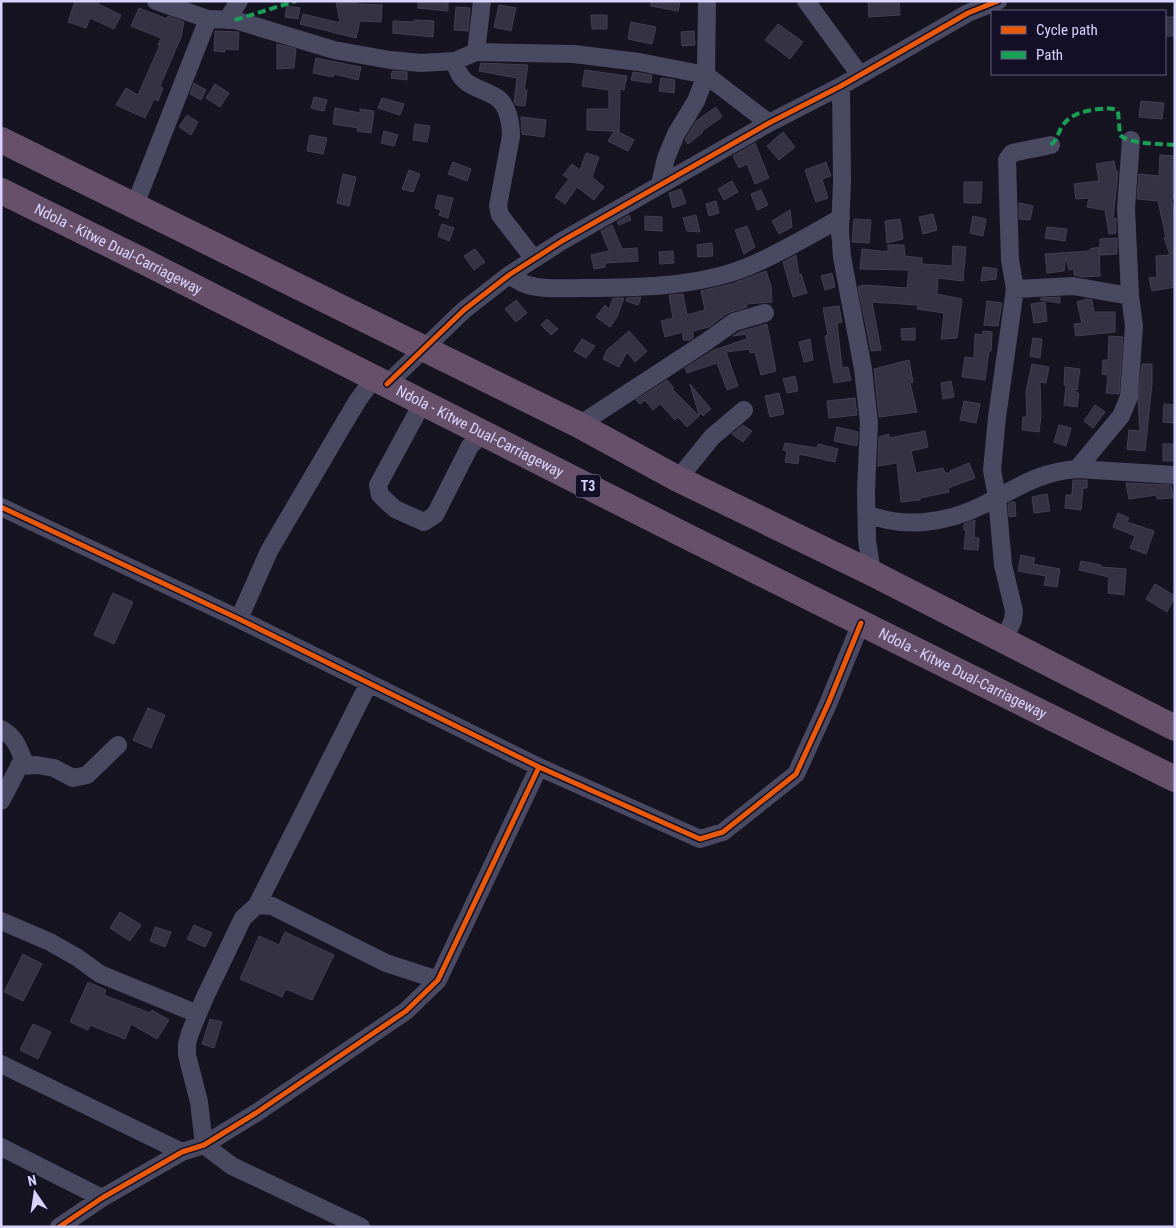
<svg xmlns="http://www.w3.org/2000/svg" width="1176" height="1228" font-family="'Roboto Condensed',sans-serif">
<rect width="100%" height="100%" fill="#161421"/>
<path fill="#343243" stroke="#433f54" d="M75,1h24l-1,3 23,11 -7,14 -24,-11 -4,10 -18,-6z
M336,1h21v3l25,1 -1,17 -21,-1 -4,17 -56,-14 3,-10 37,9z
M418,1h30v10l-30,-3z
M651,1h29l-2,10 -27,-5z
M868,1h31l1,14 -31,2z
M499,5l17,3 -5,23 -17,-4z
M287,6l13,2 -2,11 -13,-2z
M456,7l14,1 -2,23 -14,-1z
M139,8l28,11 1,-3 16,6 -3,15 -21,49 3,2 -5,13 -4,-2 -9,19 -29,-13 10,-17 12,7 22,-50h-2l3,-7 -30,-12z
M591,15h16v14h-15z
M1165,17h10v19h-10z
M415,20l19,1 -1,16 -40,-4v-12l22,1z
M631,22l25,5 -4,17 -24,-5z
M778,24l25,18 -13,17 -25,-19z
M215,31l24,1 -1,18 -13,-1v3l-11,-1z
M694,31l1,14 -13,1 -1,-14z
M277,44l19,5 -2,19 -17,1z
M316,58l45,9 -3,13 -24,-6 -1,3 -20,-4z
M481,63l47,2 -4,25h3l-2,16 -9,-1 -2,-3 3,-24 -38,-7z
M585,70l42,6 -3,14 -4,-1 -1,42h-2l17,9 -6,11 -20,-10 6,-10 -27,-1v-21h22v-19l-27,-4z
M392,71l15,1v8l-16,-2z
M633,72l19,3 -1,8 -20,-3z
M661,78l14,2 -1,13 -15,-2z
M194,83l12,7 -5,10 -11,-6z
M215,84l14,9 -9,14 -14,-9z
M314,97l13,3 -3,11 -13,-3z
M382,98l22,6 -4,11 -22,-7z
M1141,101l23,2 -2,16 -23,-2z
M716,107l6,10 -20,14 1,1 -15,12 -3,-4 11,-19z
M335,108l25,5v-4l14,2 -3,22 -14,-2 1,-3 -25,-4z
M187,115l11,7 -7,13 -12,-8z
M521,117l25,3 -2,17 -22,-3z
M415,124l15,2 -3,16 -14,-2z
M384,131l14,4 -4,11 -13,-3z
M783,132l12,15 -16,13 -12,-14z
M310,135l17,3 -4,16 -16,-3z
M755,143l14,35 -14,6 -8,-20 -8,4 -6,-12z
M586,153l13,4 -7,20 12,10 -10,13 -17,-13 -12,17 -10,-7 14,-18 -6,-4 9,-11 8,6z
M1160,155l15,1v17l-2,-1v27h-2l4,18v70l-23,4 -3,-13 8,-1 -1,-21 14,-1 -6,-17 2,-1 -8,-36 -21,-2 2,-25 20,2z
M1114,161l2,10 2,1 -5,47 3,-1v15l-7,1 -4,-24 -18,-3 2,-9 -13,1 -2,-15 25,-3 -3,-17z
M453,162l18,7 -4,12 -19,-7z
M826,162l5,14 -9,3 6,19 -12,4 -11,-32z
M409,170l11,4 -7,18 -11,-3z
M343,174l13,3 -7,29 -12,-3z
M732,181l6,11 -14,8 -6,-11z
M964,182h18l-1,21h-17z
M681,189l5,14 -13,5 -4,-15z
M761,190l7,15 -11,5 -6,-16z
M438,195l15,3 -5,20 -9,-3 2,-5 -6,-2z
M716,201l3,12 -10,3 -3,-12z
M1019,203l14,3 -3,14 -11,-1z
M790,210l2,17 -13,7 -7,-13z
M933,214l4,16 -14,4 -4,-17z
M629,215l2,5 -12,5 -2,-3z
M696,215l4,17 -13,-1 -4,-13z
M645,216l17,1v14l-17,-1z
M973,216l13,3 -3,17 -13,-3z
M854,219l17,1 -2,23 -17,-1z
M900,219l3,20 -16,4 -2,-22z
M442,224l12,4 -5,13 -11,-5z
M612,225l10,24 15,-1 1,13 -33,2v4l-11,2 -3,-14 18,-4 -8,-20z
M747,226l8,21 -11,7 -9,-24z
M1047,227l20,2 -2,12 -20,-3z
M1117,238v16l-17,1v-16z
M712,243l1,13 -15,1 -1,-12z
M888,245h16l1,11 17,2v6l30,2 1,-20 13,1 -3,34 -25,-3 -1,16 25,5 -5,39 -16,1 3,-26 -27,-4 1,-4 -46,-3 9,48 -10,1 -13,-64 5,-2 44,3 2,-18 -49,-1 2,-20 26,3z
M1099,247l1,29 -17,1 -9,-2v-6l-5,1 -3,-13 -2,14 -17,2 -2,-19 45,-3v-2z
M475,249l10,13 -11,8 -10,-14z
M673,251l1,12 -14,1 -1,-12z
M796,255l3,20 2,-1 6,19 -14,4 -10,-35z
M983,267l14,2 -1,10 -15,2z
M766,271l5,15 1,16 -26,2 1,3 -19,6 -19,14 -16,4v7l-3,2h-7v-8l-18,5 -4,-16 12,-3 -4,-23 14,-1 4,21 18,-5 -4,-19 30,-7z
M832,273l3,14 -10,3 -4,-14z
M641,297l-3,8 -12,-4 1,-3z
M1060,297v6l-20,-3 1,-2z
M613,298h11l-7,19 -7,10 -14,-10 9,-12 4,4z
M1087,299l5,1 2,12h21v20l-39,4 -2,-12 8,-1 -5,-21z
M516,300l11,13 -11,9 -11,-13z
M987,301l15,2 -4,23 -14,-1z
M1045,302l2,19 -13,2 -3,-19z
M839,306l3,16 -5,1 5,45 6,-1 3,13 -17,3 -9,-47 3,-1 -5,-27z
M547,319l11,10 -7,6 -10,-10z
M767,324l9,47 -15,4 -6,-23 -5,1 -1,-4 -23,3 12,34 -11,4 -10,-27 -30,10 -2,-5 29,-18 33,-11 -1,-5 -13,2 6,-4z
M915,328v12h-13l-1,-11z
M629,331l18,20 -12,11 -8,-10 -8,15 -16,-8 4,-9z
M983,331l9,1 -1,19h-2l-4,29 -23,-3 3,-20 9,1 1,-24 7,1z
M1109,336l14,1 -4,57 -13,-1 2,-18 -6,-1 1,-14h5z
M1033,338l9,1 -2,19 -10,-2z
M582,339l13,7 -9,12 -12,-7z
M810,339l3,21 -9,2 -5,-20z
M909,360l4,22 -3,1 7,29 -38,5 -5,-48z
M1032,364l17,3 -3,16 -6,-1 1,34 -2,16 -17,-2 1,-13h4l-1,-26z
M1142,364h10v20l-7,67 -18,-2 2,-19 11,1 -2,-29z
M1065,367l15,2 -3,21 -5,-1 7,5 -2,13 -13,-2 2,-19 -2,-1z
M795,376l3,15 -11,2 -4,-14z
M667,380l7,8 -2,1 27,27 -12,11 -9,-10 -3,3 -15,-16 -7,6 -8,-10 -5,4 -4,-4z
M951,381l3,16 -11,2 -2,-16z
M690,384l21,25 -8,7 -2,-3 -2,2z
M779,393l5,21 -14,3 -5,-21z
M855,398l2,17 -28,3 -2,-17z
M964,401l16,3 -4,19 -16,-3z
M1164,404l11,1v18l-12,-1z
M1095,405l10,7 -12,16 -9,-7z
M743,425l9,6 -9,11 -11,-8z
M1059,425l12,3 -5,18 -12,-4z
M837,427l21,5 -1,14 -23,-5z
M925,431l3,16 -17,4 5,22 27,-5 2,5h5v-2l19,-8 6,15 -27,10 1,4 -29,6v2l-19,2 -4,-39 -19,3 1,-29 10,-3v4z
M785,443l32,5 1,-4 20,5 -3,13 -36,-8 -1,10 -13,-2 2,-11 -4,-1z
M1163,444h12v17h-12z
M1073,480h14v8h-4l-2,22 -16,-2 1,-13h6z
M1126,483l45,2 2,13 -16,1 -1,-4 -27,4z
M1047,494l3,17 -16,2 -2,-16z
M1011,502h4l1,14 -7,1 -1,-13z
M1118,513l11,5 -2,4 27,9 -8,23 -16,-6 5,-12 -22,-9z
M975,520l-1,18h5l-1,12 -14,-1 2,-19h-2v-6z
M1021,555l14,3 -2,6 27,5 -3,18 -13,-2 2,-9 -28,-5z
M1081,561l20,4v2l25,2 -2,26 -16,-2 1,-16 -30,-7z
M1155,584l20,12 -8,16 -21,-13z
M113,593l20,9 -19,42 -20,-9z
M148,708l17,7 -14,33 -18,-8z
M120,912l21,13 -11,16 -20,-13z
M194,925l18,8 -7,14 -18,-8z
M155,927l16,5 -6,15 -15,-6z
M285,932l49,23 -22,45 -26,-11 -4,8 -42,-18 19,-43 20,9z
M23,954l19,10 -19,37 -19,-9z
M88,982l18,8 -2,5 46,18 2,-3 17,10 -12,19 -26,-15 -6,15 -35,-14 -2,5 -18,-8z
M210,1019l12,3 -8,26 -12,-4z
M33,1024l18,8 -13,27 -18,-9z"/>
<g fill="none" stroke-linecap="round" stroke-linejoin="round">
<path stroke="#4a4962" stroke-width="18" d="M156,1l52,18 27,1 99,30 56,10 31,3 34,-2 21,-9 98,2 65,8 67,13 63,48
M806,1l54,74
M227,20l12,-19
M476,52l6,-51
M455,61c5,27 23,25 41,36 12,7 15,27 15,39l-13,70 2,9 34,44
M841,86l1,96 -2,48 2,27 21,112 6,54 -3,68 1,49 5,33
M660,184l6,-26 10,-24 20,-33 10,-26 1,-74
M135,205l73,-186
M509,275c5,3 11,7 16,9 17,6 39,4 57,4 53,0 115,-1 165,-21 32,-13 63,-32 94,-49
M1015,289l58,-3 57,10
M387,384l77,-74 45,-35 53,-34 207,-118 72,-37 127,-73 30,-12
M423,402l-45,83 2,10 15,14 29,13 11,-7 35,-69 14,-13
M579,425l127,-83 28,-20 31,-9
M1077,469l44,-53 8,-19 5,-71 -4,-30 -4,-88 5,-68
M678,479l34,-42 32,-27
M1,507l238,112 300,148 161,72 23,-7 73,-58 32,-70 33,-81
M867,514c37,15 79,9 114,-8 35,-17 56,-34 96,-37l98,6
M239,619l30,-68 74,-126 15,-25 16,-22
M1004,640l9,-20 1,-9 -11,-46 -6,-68 -5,-27 5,-53 18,-128 -5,-29 -3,-100 5,-7 39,-8
M1,729c13,7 17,17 22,30l-22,42
M19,766l18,-1 17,3 19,10 14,-3 31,-30
M257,905l112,-222
M1,921l49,21 28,16 22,16 98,40
M1,1064l181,88
M1,1147l101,51
M59,1227l43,-29 80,-46 22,-7 52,-32 150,-102 32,-31 101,-213
M361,1227l-129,-61 -28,-21 -5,-43 -12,-47v-11l3,-11 15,-36 38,-79 14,-13 15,1 114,57 52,17"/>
<g stroke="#67516a" stroke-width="26">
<path d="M1,140l578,285 99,54 194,94 303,155"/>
<path id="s1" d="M1,191l142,70 543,275 489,243"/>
</g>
<path stroke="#1a9f57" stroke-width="4" stroke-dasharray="8 4" stroke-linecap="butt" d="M235,20l61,-19
M1051,145c6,-5 7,-11 10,-17 8,-14 23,-17 38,-19 7,0 13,-2 19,2l2,24c8,9 42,9 55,10"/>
<defs>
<path id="cycleway" d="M387,384l77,-74 45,-35 53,-34 207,-118 72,-37 127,-73 30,-12
M1,507l238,112 300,148 161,72 23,-7 73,-58 32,-70 33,-81
M59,1227l43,-29 80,-46 22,-7 52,-32 150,-102 32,-31 101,-213"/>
</defs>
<use href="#cycleway" stroke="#130f26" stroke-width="8"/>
<use href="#cycleway" stroke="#e8590c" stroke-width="5"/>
</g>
<g text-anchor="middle" stroke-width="4" stroke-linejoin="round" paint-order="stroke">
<rect fill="#130f26" stroke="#9e99be" stroke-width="1" x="575.5" y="474.5" width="25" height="23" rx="4"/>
<g font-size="14" font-weight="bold" fill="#d9d4ff">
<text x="588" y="491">T3</text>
</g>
<g font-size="15" fill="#d9d4ff" stroke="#130f26">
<text dy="5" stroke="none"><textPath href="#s1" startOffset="131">Ndola - Kitwe Dual-Carriageway</textPath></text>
<text dy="5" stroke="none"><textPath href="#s1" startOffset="536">Ndola - Kitwe Dual-Carriageway</textPath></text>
<text dy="5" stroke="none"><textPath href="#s1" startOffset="1076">Ndola - Kitwe Dual-Carriageway</textPath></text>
</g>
</g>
<rect width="1176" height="1228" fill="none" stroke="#d9d4ff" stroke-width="5"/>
<rect x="991" y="10" width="175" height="65" fill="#130f26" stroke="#625e7d"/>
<rect x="1001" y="26" width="25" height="8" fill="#e8590c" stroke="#625e7d"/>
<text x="1036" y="35" font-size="15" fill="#d9d4ff">Cycle path</text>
<rect x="1001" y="51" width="25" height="8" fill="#1a9f57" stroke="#625e7d"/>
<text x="1036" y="60" font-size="15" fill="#d9d4ff">Path</text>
<g transform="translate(35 1193) rotate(347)" stroke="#130f26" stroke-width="4" paint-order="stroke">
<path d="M0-4L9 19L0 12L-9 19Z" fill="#d9d4ff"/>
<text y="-8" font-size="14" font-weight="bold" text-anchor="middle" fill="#d9d4ff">N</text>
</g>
</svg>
